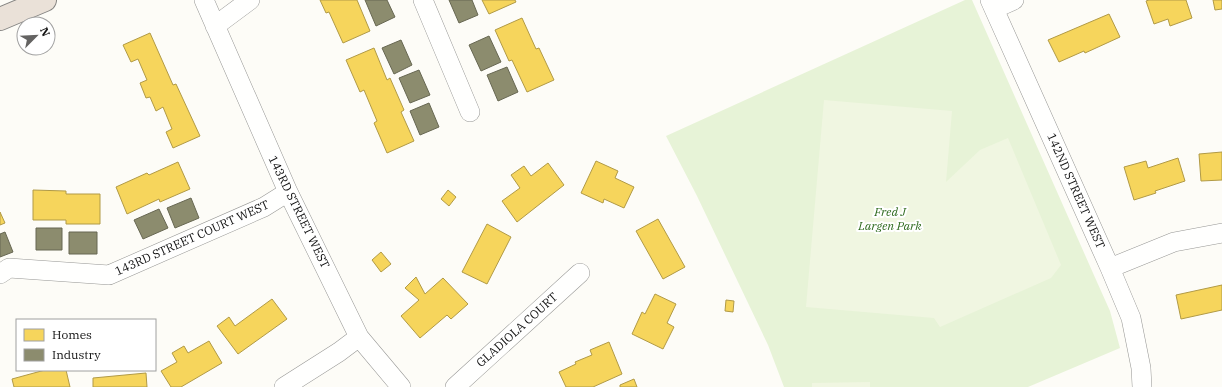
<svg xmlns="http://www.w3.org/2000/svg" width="1222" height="387" font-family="'IBM Plex Serif',serif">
<rect width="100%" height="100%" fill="#fdfcf7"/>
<path fill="#e7f3d7" d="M965,0h7l125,282 13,29 10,37 -92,39h-244l-16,-42 -71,-149 -31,-60z"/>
<path fill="#f0f6e1" d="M824,100l128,11 -6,71 34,-32 28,-12 53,127 -10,13 -111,49 -6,-9 -128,-11z
M870,382v5h-58v-4z"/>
<path fill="#f6d55c" stroke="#b19a46" d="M320,0h37l13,31 -27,12 -14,-31 -3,1z
M482,0h33l1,2 -27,12z
M1149,0h37l6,18 -22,8 -2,-7 -14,5 -8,-23z
M1213,0h9v9l-7,1z
M1109,14l11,23 -35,16 -1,-2 -25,11 -11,-22z
M522,18l14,31 3,-1 15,32 -27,12 -15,-32 -3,1 -14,-31z
M150,33l23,52 3,-1 24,52 -27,12 -7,-16 6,-3 -9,-22 -7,4 -6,-14 -4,1 -6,-15 7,-3 -9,-21 -7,3 -8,-17z
M374,48l13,32 3,-2 14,32 -3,2 13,29 -27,12 -13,-30 3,-2 -13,-31 -4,2 -14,-32z
M1222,152v28l-21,1 -2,-27z
M1178,158l7,23 -30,10 1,2 -22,7 -10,-33 22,-6 2,7z
M596,161l22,10 -3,7 19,9 -10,21 -20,-9 -1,4 -22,-10z
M178,162l12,27 -30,13 -1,-3 -32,15 -11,-27 31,-14 2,2z
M548,163l16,22 -47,37 -15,-21 18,-13 -9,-13 13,-9 7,10z
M33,190l33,1v3h34v30h-34v-4h-33z
M448,190l8,7 -7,9 -8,-7z
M0,212l5,11 -5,2z
M658,219l27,48 -22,12 -27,-48z
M487,224l24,13 -24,47 -25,-12z
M381,252l10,12 -10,8 -9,-12z
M416,277l9,17 18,-16 25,26 -17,15 -4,-4 -27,23 -19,-22 18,-16 -14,-12z
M1222,285v25l-41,9 -5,-24z
M655,294l21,10 -9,19 7,4 -11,22 -31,-15 10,-22 3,2z
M272,299l15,20 -49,35 -21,-28 12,-9 6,9z
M726,300l8,1 -1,11 -8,-1z
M209,341l13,22 -41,24h-10l-10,-16 16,-9 -5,-9 12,-7 4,7z
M609,342l13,32 -29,13h-27l-7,-15 17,-8 -1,-2 17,-7 -2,-5z
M45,370h21l4,17h-56l-2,-8z
M146,373l1,14h-54v-9z
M634,379l3,8h-17v-2z"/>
<path fill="#8c8c6e" stroke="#676752" d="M365,0h22l8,17 -19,9z
M449,0h23l6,15 -19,8z
M489,36l12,26 -20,9 -12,-26z
M401,40l11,25 -18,9 -12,-26z
M507,67l11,25 -20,9 -11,-26z
M419,70l11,25 -20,8 -11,-25z
M429,103l10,24 -19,8 -10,-24z
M191,198l8,20 -24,10 -8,-20z
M159,209l9,19 -25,11 -9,-19z
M36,228h26v22h-26z
M5,232l8,20 -13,5v-23z
M69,232h28v22h-28z"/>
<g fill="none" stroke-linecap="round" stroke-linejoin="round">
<defs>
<path id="street" d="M204,0l84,192 71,145 42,50
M423,0l47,112
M990,0l120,268 21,50 10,50 1,19
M994,9l20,-9
M215,26l35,-26
M1110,268l64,-26 48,-9
M0,274l9,-6 100,7 155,-68 24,-15
M284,387l55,-35 20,-15
M455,387l125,-114"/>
<path id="highway" d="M0,19l45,-19"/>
</defs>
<use href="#street" stroke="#979795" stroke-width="20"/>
<use href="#highway" stroke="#858482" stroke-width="24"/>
<use href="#street" stroke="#fffffe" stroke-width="19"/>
<use href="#highway" stroke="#eae1d8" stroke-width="22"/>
</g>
<g text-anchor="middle" stroke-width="4" stroke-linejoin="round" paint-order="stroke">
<g font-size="12" fill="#111" stroke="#fff">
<text transform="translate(1076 191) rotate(66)" y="4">142ND STREET WEST</text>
<text transform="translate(299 212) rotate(64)" y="4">143RD STREET WEST</text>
<text transform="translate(192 238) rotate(-24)" y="4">143RD STREET COURT WEST</text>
<text transform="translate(517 330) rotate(-42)" y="4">GLADIOLA COURT</text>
</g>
<g font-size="12" font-style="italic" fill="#2f6b1f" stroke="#fff">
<text x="890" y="216">Fred J<tspan x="890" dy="14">Largen Park</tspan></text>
</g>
</g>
<rect x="16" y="319" width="140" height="52" fill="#ffffff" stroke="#a0a0a0"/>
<rect x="24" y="329" width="20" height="12" fill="#f6d55c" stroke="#a0a0a0"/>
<text x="52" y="339" font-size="12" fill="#111111">Homes</text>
<rect x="24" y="349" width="20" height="12" fill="#8c8c6e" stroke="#a0a0a0"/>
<text x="52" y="359" font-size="12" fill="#111111">Industry</text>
<g transform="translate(36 36) rotate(66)"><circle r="19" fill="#ffffff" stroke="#a0a0a0"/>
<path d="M0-3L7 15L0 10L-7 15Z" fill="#646362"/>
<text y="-6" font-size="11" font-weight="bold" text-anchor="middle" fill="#111111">N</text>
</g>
</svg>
